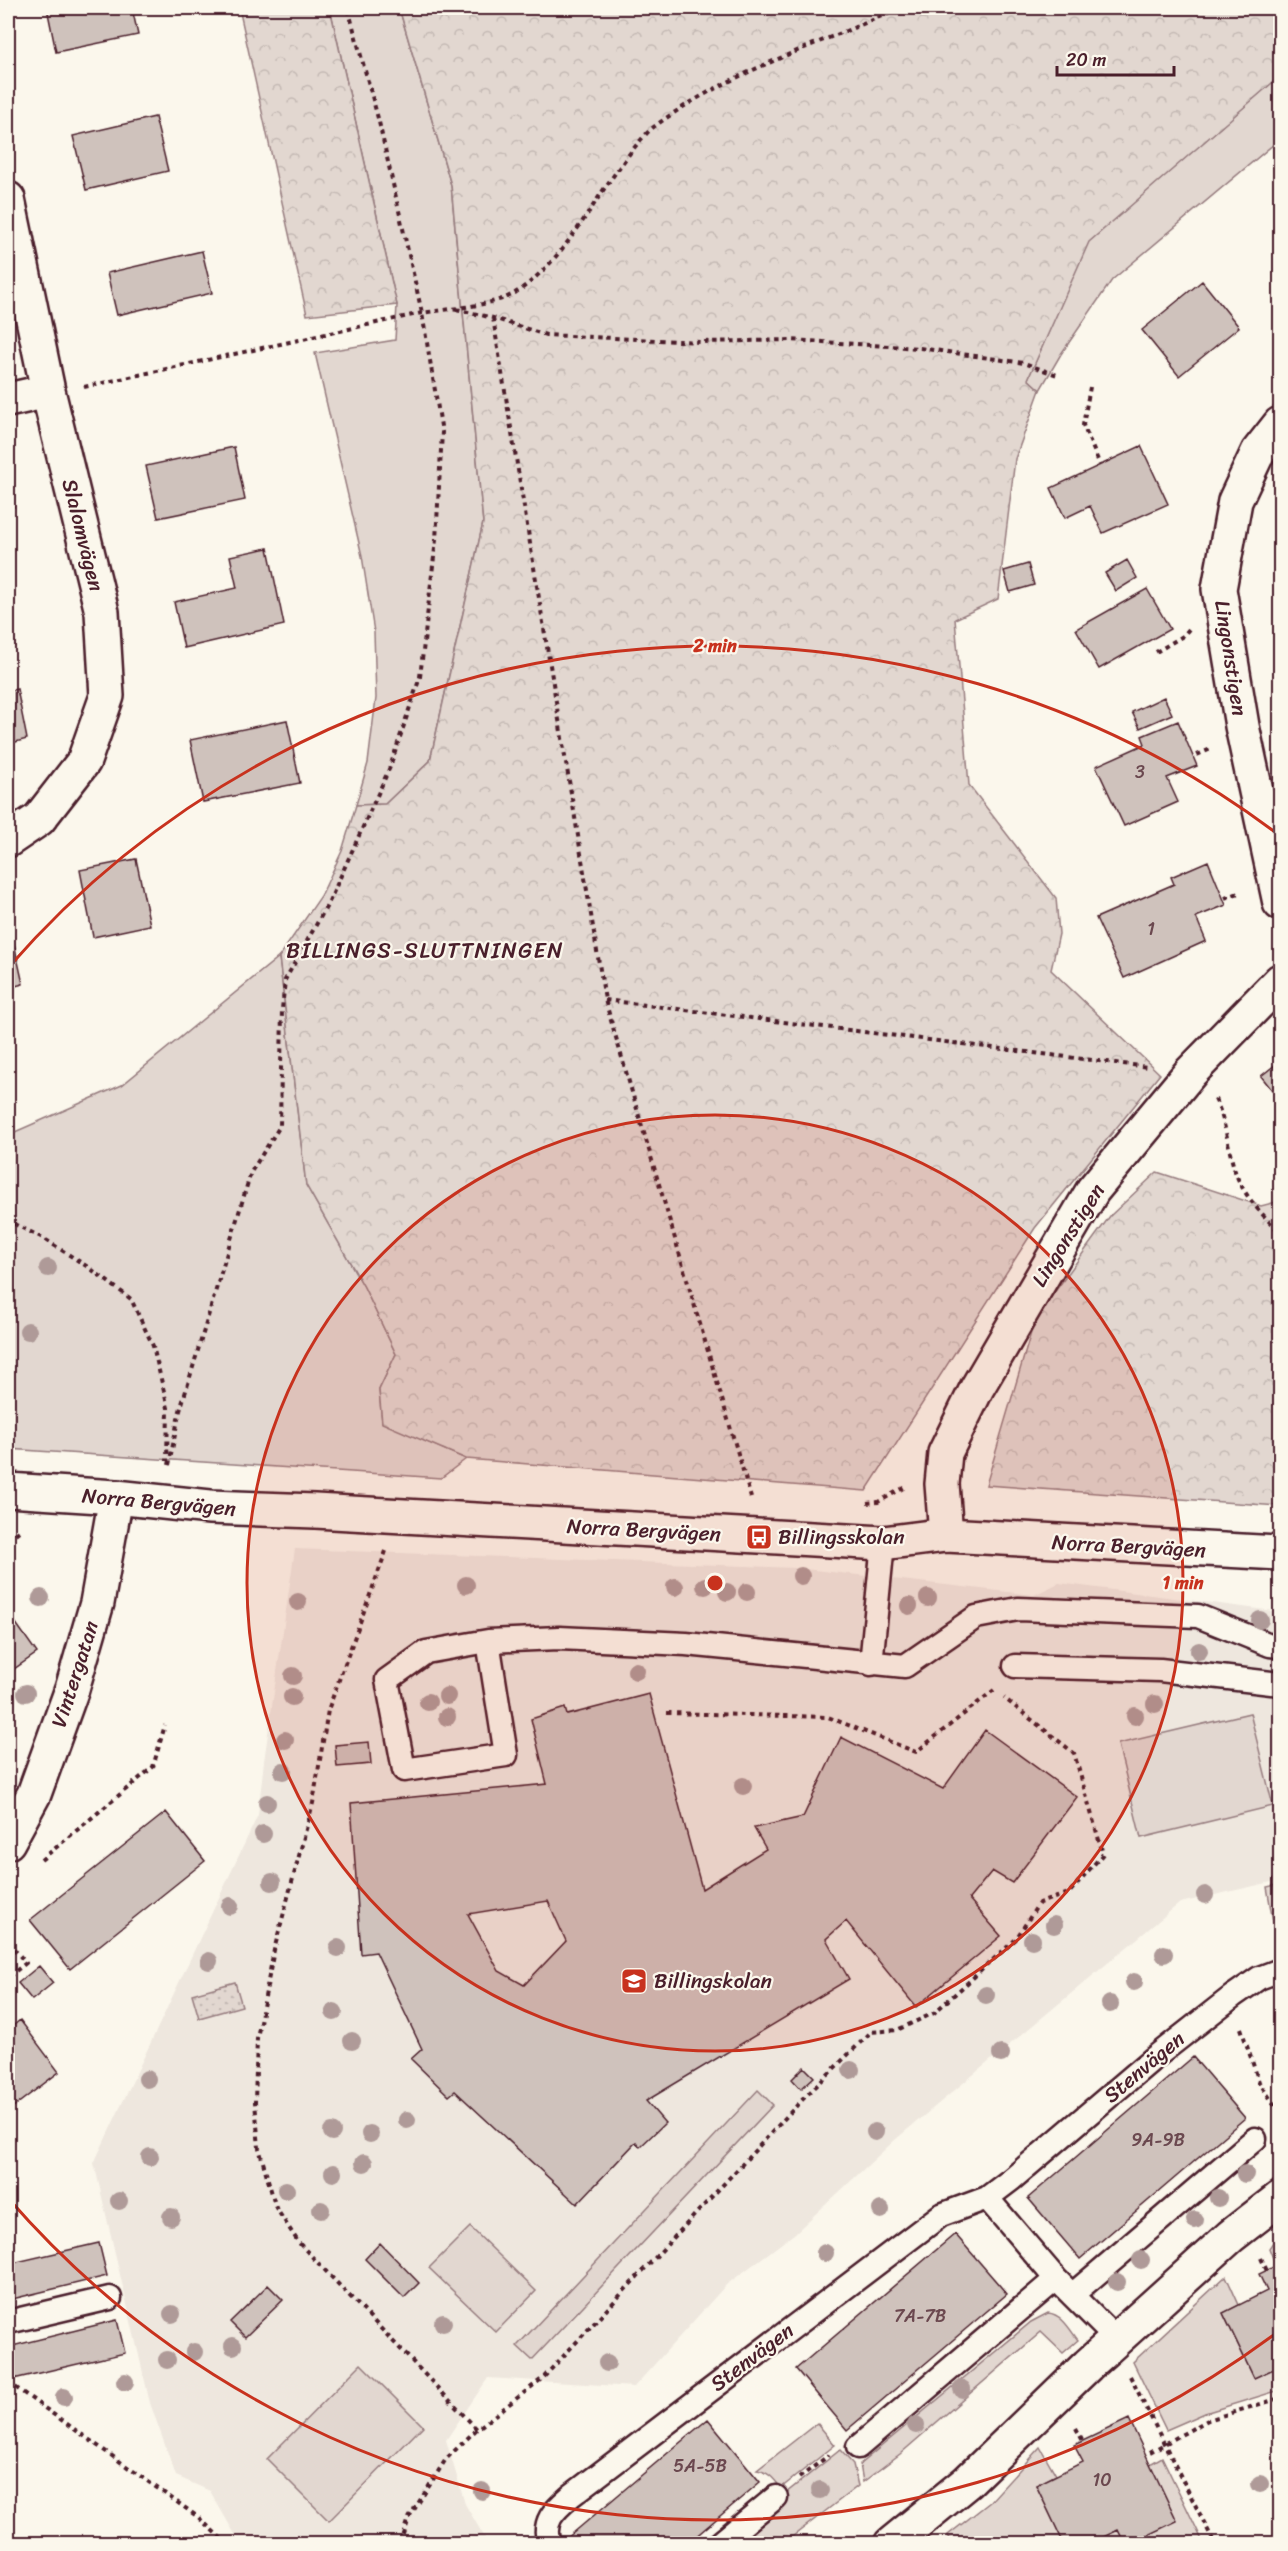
<svg xmlns="http://www.w3.org/2000/svg" width="1288" height="2551" font-family="Sriracha,sans-serif">
<defs>
<pattern id="forest-crowns" width="20" height="18" patternUnits="userSpaceOnUse" patternTransform="scale(1.5)"><rect width="20" height="18" fill="#e2d7d0"/><path d="M2 6a3 3 0 1 1 6 0M12 15a3 3 0 1 1 6 0" fill="none" stroke="#c3b8b3"/></pattern>
<pattern id="park-dots" width="8" height="8" patternUnits="userSpaceOnUse" patternTransform="scale(1.5)"><rect width="8" height="8" fill="#e2d7d0"/><path d="M2 2h.1M6 6h.1" fill="none" stroke="#c3b8b3" stroke-width="1.8" stroke-linecap="round"/></pattern>
</defs>
<rect width="100%" height="100%" fill="#fbf7ec"/>
<filter id="ink" filterUnits="userSpaceOnUse"><feTurbulence type="fractalNoise" baseFrequency=".0167" numOctaves="2"/><feDisplacementMap in="SourceGraphic" scale="12" xChannelSelector="R" yChannelSelector="G"/><feConvolveMatrix kernelMatrix="1 2 1 2 8 2 1 2 1" color-interpolation-filters="sRGB"/></filter>
<g filter="url(#ink)">
<path fill="#eee7de" d="M295,1549l501,19 238,27 25,-12 221,29v268l-100,23 -284,236 -102,95 -68,51 -92,102 -146,-9 -42,62 19,64 23,39h-248l-30,-52 -34,-15 -26,-73 -56,-240 164,-348 6,-54z"/>
<path fill="#e2d7d0" stroke="#967b7e" stroke-width="1.5" d="M330,8h69l52,177 32,338 -53,238 -45,43 -29,1 12,-42 8,-65 -2,-66 -12,-76 -47,-203 80,-13 2,-35z
M1280,76v63l-168,141 -51,74 -21,36 -12,-11 60,-137z
M279,957l27,228 58,102 32,67 -17,36 3,32 84,37 -25,19 -433,-29v-314l114,-50z
M1250,1713l23,93 -132,32 -23,-94z
M1280,1884v66h-2l-11,-63z
M758,2090l15,15 -241,255 -15,-14z
M470,2227l66,64 -40,41 -67,-64z
M1280,2232v32l-4,2 -7,-18z
M1226,2276l13,29 -16,8 31,65 26,-12v24l-75,23 -39,17 -33,-68z
M1048,2313c14,1 22,17 30,27l-15,13 -22,-21 -141,122 -37,28 -3,-18 171,-142z
M361,2364l62,62 -94,95 -62,-62z
M817,2423l18,22 -54,43c-7,-9 -12,-16 -24,-18z
M1040,2447l16,28 -20,10 28,58h-112l-4,-8 42,-33z
M840,2450l13,14 5,22 -74,57 -44,1 44,-38 2,-13z
M1162,2457l41,85 -1,2h-73l21,-80z
M1118,2530l7,13 -36,1z"/>
<path fill="url(#forest-crowns)" stroke="#967b7e" stroke-width="1.5" d="M239,8h91l67,297 -90,10z
M399,8h881v68l-191,166 -61,137 12,11 -25,69 -17,140 -43,20 14,166 87,113 3,36 -8,36 109,104 -125,154 -169,263 -400,-32 -84,-36 -3,-33 17,-36 -32,-67 -58,-102 -27,-228 42,-61 21,-45 14,-46 29,-1 45,-43 53,-238 -32,-338z
M1157,1172l104,34 19,-5v305l-294,-21 49,-166 75,-103z"/>
<path fill="url(#park-dots)" stroke="#967b7e" stroke-width="1.5" d="M235,1982l7,24 -43,12 -7,-24z"/>
<path fill="#cfc2bc" stroke="#4a1f2b" stroke-width="1.5" fill-rule="evenodd" d="M47,8h85l6,27 -82,17z
M155,117l13,54 -82,19 -13,-54z
M202,251l10,42 -95,22 -10,-42z
M1202,281l37,46 -60,49 -37,-46z
M1141,446l27,58 -65,29 -13,-27 -25,12 -14,-30z
M234,447l11,53 -87,18 -12,-52z
M8,483l6,24 -6,2z
M268,548l16,77 -100,23 -10,-46 63,-14 -7,-32z
M1127,560l10,18 -21,13 -11,-18z
M1028,564l6,21 -24,7 -6,-21z
M1147,589l23,40 -71,40 -23,-40z
M17,689l10,50 -19,5v-53z
M1164,697l8,17 -32,14 -8,-16z
M287,720l13,63 -97,19 -13,-62z
M1178,721l19,45 -30,12 11,24 -54,24 -28,-60 49,-22 -3,-8z
M136,859l14,66 -57,12 -13,-67z
M1208,861l18,44 -30,12 10,24 -82,37 -28,-60 78,-34 -3,-7z
M11,930l12,54 -15,4v-57z
M1280,1061v39l-19,-24z
M8,1612l29,41 -29,20z
M649,1694l53,195 64,-40 -12,-21 49,-11 38,-80 102,52 42,-59 92,67 -65,86 -20,-12 -23,28 32,37 -85,71 -70,-86 -20,18 23,40 -203,122 19,22 -25,24 -4,-5 -59,62 -122,-113 -6,5 -38,-37 11,-10 -46,-97 -15,2 -10,-151 196,-19 -16,-65 34,-11 2,7zM548,1901l18,40 -42,44 -25,-14 -31,-57z
M369,1742l2,22 -34,3 -2,-22z
M166,1812l39,49 -135,108 -40,-49z
M39,1966l14,17 -21,17 -14,-17z
M20,2020l39,52 -51,39v-81z
M1193,2057l52,61 -165,141 -52,-61z
M804,2067l10,10 -13,12 -9,-10z
M955,2234l52,60 -160,136 -51,-61z
M99,2243l8,33 -99,24v-36z
M380,2243l39,40 -15,15 -39,-39z
M1280,2264v102l-26,12 -31,-65 44,-22 -8,-17z
M268,2285l15,15 -38,37 -15,-15z
M117,2320l8,33 -116,27 -1,-33z
M708,2419l52,63 -73,62h-117l-4,-5z
M1129,2419l48,102 -48,23h-4l-7,-14 -29,14h-25l-28,-59 47,-23 -9,-17z"/>
<g fill="none" stroke-linecap="round" stroke-linejoin="round">
<defs>
<path id="service" d="M488,1641l18,114 -102,15 -17,-90 39,-28 62,-11 71,-3 127,6 219,22 71,-49 42,-8 180,7 72,29 10,1
M871,1664l12,-121
M1015,1666l145,4 120,14
M987,2198l69,81 60,60
M1072,2295l183,-156
M8,2322l102,-24
M858,2447l198,-168
M549,2544c-8,-24 7,-35 23,-49l369,-280 46,-17 25,-19 142,-121 79,-62 26,-18 21,-8
M719,2544l57,-47"/>
<path id="minor" d="M8,199l40,192 54,221 5,84 -23,65 -45,58 -31,21
M8,400l40,-9
M1280,424l-22,28 -23,49 -16,88 23,137 38,177
M946,1535l-4,-51 3,-31 32,-65 116,-198 98,-118 89,-91
M8,1842l26,-48 38,-105 25,-86 19,-106
M891,2544l76,-62 121,-117 143,-129 49,-38"/>
<path id="tertiary" d="M8,1490l108,7 94,10 105,4 568,32 63,-8 334,18"/>
</defs>
<use href="#service" stroke="#4a1f2b" stroke-width="27"/>
<use href="#minor" stroke="#4a1f2b" stroke-width="38"/>
<use href="#tertiary" stroke="#4a1f2b" stroke-width="38"/>
<path stroke="#4a1f2b" stroke-width="4" stroke-dasharray="4.5 4.5" stroke-linecap="butt" d="M456,309l37,9 53,17 156,7 89,-2 129,8 104,15 33,12
M493,318l112,682 146,498
M84,387l338,-74c24,-4 72,-7 93,-20 39,-25 66,-69 91,-107 11,-15 34,-49 49,-60 73,-54 163,-81 245,-118
M1090,387l-7,38 17,40
M1156,652l27,-16 6,-7
M1197,755l14,-6
M1225,898l16,-6
M605,1000l543,67
M1215,1099c11,22 12,45 19,69 7,25 28,47 46,64
M8,1217l4,6 31,15 48,31 40,30 22,47 15,62 -1,53
M169,1465l10,-51 72,-242 29,-46 2,-117 3,-29 44,-78 61,-135 30,-90 16,-137 6,-108 -20,-119 -43,-191 -31,-114
M867,1503l11,-1 29,-16
M8,1539l14,-10
M386,1551l-58,159 -15,93 -39,147 -17,88 -2,64 4,46 17,60 23,35 178,186
M667,1713l161,4 88,35 78,-62
M41,1860l112,-93 12,-42
M8,1942l18,21 -18,14
M1241,2028l18,54 21,31
M1261,2258l6,13
M1130,2376l85,168
M8,2382l190,135 29,27
M1076,2428l7,13
M1150,2452l58,-32 72,-22
M799,2478l30,-23
M401,2544l8,-26 37,-59 31,-30 66,-51 257,-276 71,-70 26,-2 37,-17 82,-74 23,-36 30,-10 34,-39 -29,-101 -70,-55"/>
<use href="#service" stroke="#fbf7ec" stroke-width="22"/>
<use href="#minor" stroke="#fbf7ec" stroke-width="33"/>
<use href="#tertiary" stroke="#fbf7ec" stroke-width="33"/>
</g>
<g fill="#af9a98">
<circle cx="48" cy="1268" r="9"/>
<circle cx="28" cy="1331" r="9"/>
<circle cx="801" cy="1576" r="9"/>
<circle cx="466" cy="1585" r="9"/>
<circle cx="705" cy="1586" r="9"/>
<circle cx="675" cy="1587" r="9"/>
<circle cx="727" cy="1592" r="9"/>
<circle cx="747" cy="1592" r="9"/>
<circle cx="41" cy="1598" r="9"/>
<circle cx="928" cy="1598" r="9"/>
<circle cx="298" cy="1602" r="9"/>
<circle cx="909" cy="1606" r="9"/>
<circle cx="1260" cy="1620" r="9"/>
<circle cx="1199" cy="1651" r="9"/>
<circle cx="636" cy="1671" r="9"/>
<circle cx="293" cy="1676" r="9"/>
<circle cx="26" cy="1693" r="9"/>
<circle cx="447" cy="1696" r="9"/>
<circle cx="292" cy="1697" r="9"/>
<circle cx="428" cy="1702" r="9"/>
<circle cx="1155" cy="1704" r="9"/>
<circle cx="1135" cy="1716" r="9"/>
<circle cx="447" cy="1717" r="9"/>
<circle cx="285" cy="1740" r="9"/>
<circle cx="283" cy="1771" r="9"/>
<circle cx="743" cy="1786" r="9"/>
<circle cx="267" cy="1803" r="9"/>
<circle cx="263" cy="1834" r="9"/>
<circle cx="272" cy="1882" r="9"/>
<circle cx="1205" cy="1895" r="9"/>
<circle cx="230" cy="1906" r="9"/>
<circle cx="1054" cy="1925" r="9"/>
<circle cx="1032" cy="1940" r="9"/>
<circle cx="338" cy="1948" r="9"/>
<circle cx="1164" cy="1954" r="9"/>
<circle cx="209" cy="1961" r="9"/>
<circle cx="1134" cy="1982" r="9"/>
<circle cx="986" cy="1995" r="9"/>
<circle cx="1110" cy="2004" r="9"/>
<circle cx="334" cy="2012" r="9"/>
<circle cx="352" cy="2041" r="9"/>
<circle cx="1001" cy="2054" r="9"/>
<circle cx="851" cy="2070" r="9"/>
<circle cx="147" cy="2079" r="9"/>
<circle cx="407" cy="2120" r="9"/>
<circle cx="332" cy="2132" r="9"/>
<circle cx="875" cy="2132" r="9"/>
<circle cx="370" cy="2134" r="9"/>
<circle cx="150" cy="2157" r="9"/>
<circle cx="364" cy="2163" r="9"/>
<circle cx="333" cy="2173" r="9"/>
<circle cx="1245" cy="2174" r="9"/>
<circle cx="286" cy="2190" r="9"/>
<circle cx="1218" cy="2198" r="9"/>
<circle cx="119" cy="2201" r="9"/>
<circle cx="321" cy="2210" r="9"/>
<circle cx="881" cy="2210" r="9"/>
<circle cx="171" cy="2217" r="9"/>
<circle cx="1195" cy="2220" r="9"/>
<circle cx="825" cy="2253" r="9"/>
<circle cx="1141" cy="2260" r="9"/>
<circle cx="1117" cy="2282" r="9"/>
<circle cx="172" cy="2314" r="9"/>
<circle cx="443" cy="2323" r="9"/>
<circle cx="233" cy="2346" r="9"/>
<circle cx="194" cy="2352" r="9"/>
<circle cx="167" cy="2360" r="9"/>
<circle cx="607" cy="2363" r="9"/>
<circle cx="125" cy="2382" r="9"/>
<circle cx="962" cy="2389" r="9"/>
<circle cx="64" cy="2397" r="9"/>
<circle cx="916" cy="2425" r="9"/>
<circle cx="1260" cy="2484" r="9"/>
<circle cx="820" cy="2490" r="9"/>
<circle cx="482" cy="2491" r="9"/>
</g>
</g>
<circle cx="715" cy="1583" r="468" fill="#c8321e" fill-opacity=".12"/>
<g fill="none" stroke="#c8321e" stroke-width="3">
<circle cx="715" cy="1583" r="468"/>
<path d="M1279 2331A937 937 0 0 1 8 2198M8 968A937 937 0 0 1 1279 835"/>
</g>
<defs>
<symbol id="bus-square" viewBox="-11 -11 22 22"><rect x="-9" y="-9" width="18" height="18" rx="4" fill="#c8321e" stroke="#fbf7ec"/><path d="M-5-6H5V4H4V6H2V4H-2V6H-4V4H-5ZM-3.5-4V0h7V-4ZM-3.5 1.2v1.5H-2V1.2ZM2 1.2v1.5H3.5V1.2Z" fill="#fff"/></symbol>
<symbol id="school-square" viewBox="-11 -11 22 22"><rect x="-9" y="-9" width="18" height="18" rx="4" fill="#c8321e" stroke="#fbf7ec"/><path d="M0-5L7-2L0 1L-7-2ZM-4 1L0 2.5L4 1V4Q0 6-4 4Z" fill="#fff"/></symbol>
</defs>
<g fill-rule="evenodd">
<use href="#bus-square" x="744" y="1522" width="30" height="30"/>
<use href="#school-square" x="619" y="1966" width="30" height="30"/>
</g>
<g text-anchor="middle" stroke-width="4.5" stroke-linejoin="round" paint-order="stroke">
<g font-size="18" fill="#6b484f">
<text x="1140" y="778">3</text>
<text x="1151" y="935">1</text>
<text x="1158" y="2146">9A-9B</text>
<text x="920" y="2322">7A-7B</text>
<text x="700" y="2472">5A-5B</text>
<text x="1102" y="2486">10</text>
</g>
<g font-size="21" fill="#4a1f2b" stroke="#fbf7ec">
<text transform="translate(83 535) rotate(76)" y="7">Slalomvägen</text>
<text transform="translate(1231 658) rotate(81)" y="7">Lingonstigen</text>
<text transform="translate(1068 1235) rotate(-58)" y="7">Lingonstigen</text>
<text transform="translate(159 1502) rotate(5)" y="7">Norra Bergvägen</text>
<text transform="translate(644 1530) rotate(3)" y="7">Norra Bergvägen</text>
<text transform="translate(1129 1546) rotate(3)" y="7">Norra Bergvägen</text>
<text transform="translate(75 1674) rotate(-72)" y="7">Vintergatan</text>
<text transform="translate(1144 2067) rotate(-40)" y="7">Stenvägen</text>
<text transform="translate(752 2357) rotate(-37)" y="7">Stenvägen</text>
</g>
<g font-size="21" fill="#4a1f2b" stroke="#fbf7ec" text-anchor="start">
<text x="778" y="1544">Billingsskolan</text>
<text x="654" y="1988">Billingskolan</text>
</g>
<g font-size="22" letter-spacing="1.5" fill="#4a1f2b" stroke="#fbf7ec">
<text x="425" y="958">BILLINGS-SLUTTNINGEN</text>
</g>
</g>
<circle cx="715" cy="1583" r="9" fill="#c8321e" stroke="#fbf7ec" stroke-width="3"/>
<g font-size="18" text-anchor="middle" font-weight="bold" fill="#c8321e" stroke="#fbf7ec" stroke-width="4.5" stroke-linejoin="round" paint-order="stroke">
<text x="715" y="652">2 min</text>
<text x="1183" y="1589">1 min</text>
</g>
<rect width="1288" height="2551" fill="none" stroke="#fbf7ec" stroke-width="30"/>
<rect x="15" y="15" width="1258" height="2521" fill="none" stroke="#4a1f2b" stroke-width="2" filter="url(#ink)"/>
<path d="M1057 66v9h117v-9" fill="none" stroke="#4a1f2b" stroke-width="3"/>
<text x="1066" y="66" font-size="18" fill="#4a1f2b" stroke="#fbf7ec" stroke-width="4.5" paint-order="stroke">20 m</text>
</svg>
